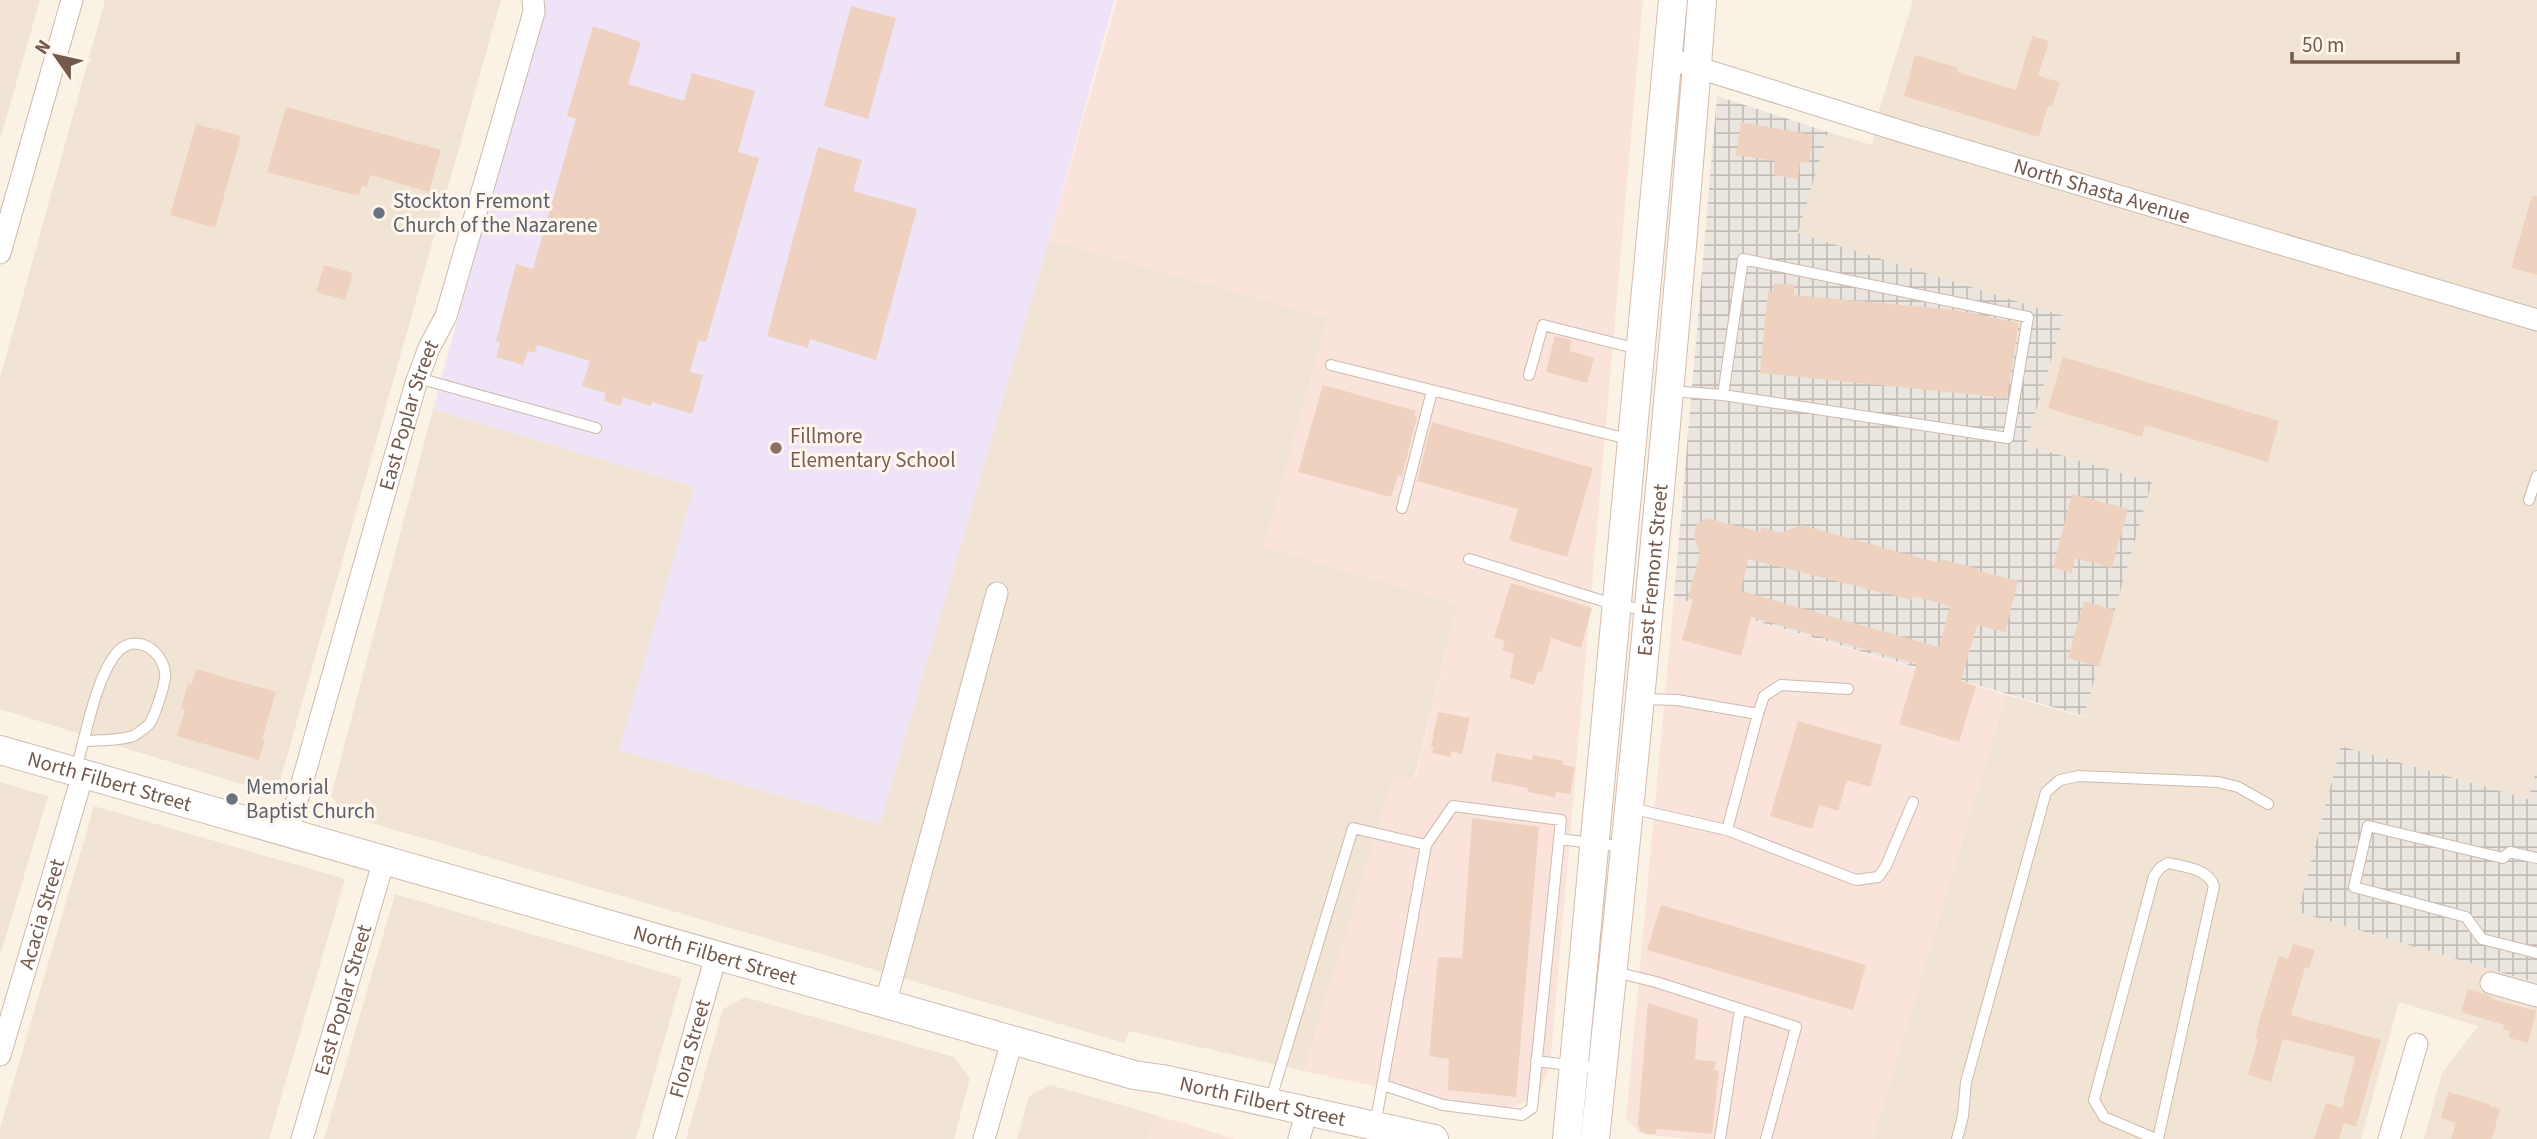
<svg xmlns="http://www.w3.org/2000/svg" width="2537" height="1139" font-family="'Source Sans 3',sans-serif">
<defs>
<pattern id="industrial-grid" width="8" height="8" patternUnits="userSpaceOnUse" patternTransform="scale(1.75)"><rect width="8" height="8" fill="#ebe5e0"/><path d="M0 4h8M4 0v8" fill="none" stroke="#c3bdb8"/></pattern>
</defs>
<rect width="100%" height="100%" fill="#fbf2e6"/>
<path fill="#f2e4d5" d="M0,0h40l-40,140z
M105,0h396l-225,795 -276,-86v-331z
M1913,0h624v767l-9,32 -187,-53 -43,166 239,71v156h-113l18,-66 36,-47 -79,-24 -38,137h-488l133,-444 88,25 -10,-4 68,-234 -126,-37 38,-128 -267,-84 31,-101 44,13 8,-37z
M1049,240l279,78 -64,229 194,57 -44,175 -20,-4 -90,296 -175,-40 -4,12 -778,-227 -16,-20 102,-387 261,78 -74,263 260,74z
M0,782l48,14 -48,160z
M94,806l251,73 -76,260h-269v-11z
M395,894l287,84 -46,161h-312z
M745,997l209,60 16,21 -16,61h-268l37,-130z
M1050,1085l106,30 -7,24h-132l12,-43z"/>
<path fill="#fae3db" d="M1117,0h526l-93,1067 -14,31 -39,15 -193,-42 90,-296 21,4 43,-175 -194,-57 64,-229 -279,-78z
M1674,597l332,98 -133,444h-185l-47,-5 -15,-15z
M1156,1115l80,24h-87z"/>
<path fill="url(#industrial-grid)" d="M1717,96l111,36 -30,101 266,83 -38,129 126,37 -68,234 -410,-119z
M2341,746l187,53 9,-32v216l-239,-71z"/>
<path fill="#efe3f7" d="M545,0h569l-65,240 -169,584 -261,-74 75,-263 -261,-78z"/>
<path fill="#efd1c0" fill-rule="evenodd" d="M851,6l45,12 -28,101 -44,-13z
M593,26l48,16 -13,42 56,17 8,-28 63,18 -17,61 21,6 -53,184 -7,-2 -9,32 13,3 -11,39 -40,-12 -1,4 -28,-9 -2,9 -17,-5 2,-8 -24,-7 8,-25 -53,-16 -2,8 -7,-2 -5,14 -27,-8 4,-15 -4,-1 20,-77 17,5 43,-150 -9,-3z
M2032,36l17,5 -11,35 22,6 -8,25 -4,-1 -9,31 -135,-41 11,-41 43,13 -1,4 59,18z
M286,107l155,43 -12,42 -59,-17 -3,12 -5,-1 -3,10 -92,-24z
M1741,122l72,13 -4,28 -9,-1 -2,17 -25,-4 2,-14 -39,-6z
M196,124l45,12 -26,92 -45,-13z
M818,147l44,13 -9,31 64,18 -41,151 -66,-21 -2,9 -41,-12z
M2532,196h5v79l-26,-7z
M324,265l29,8 -8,27 -29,-8z
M1774,283l21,2 -1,10 162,15 63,13 -12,75 -247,-25 8,-82h5z
M1555,336l17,4 -3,11 25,7 -7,25 -41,-11z
M2063,357l216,64 -11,41 -123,-37 -3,12 -94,-29z
M1323,385l93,26 -2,5 3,1 -15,59 -4,-1 -7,22 -93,-25z
M1432,422l161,46 -26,89 -58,-17 9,-31 -101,-28z
M2072,494l56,15 -16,59 -37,-10 -3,15 -19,-5z
M1706,518l54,14 1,-5 20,6 20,-8 138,38 1,-4 40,10 -1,2 39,10 -13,51 -28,-7 -16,56 15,5 -17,56 -60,-18 18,-60 -166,-47 -10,39 -59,-16 11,-41 -5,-1 12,-44 -6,-17 2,-12zM1748,559l164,41 1,-4 37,10 -11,41 -198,-56z
M1511,583l81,25 -11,40 -30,-10 -9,34 -4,-1 -4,14 -24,-7 4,-24 -12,-4 3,-9 -11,-4z
M2084,601l31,9 -16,57 -31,-9z
M196,669l80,23 -14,48h3l-6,20 -82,-24 8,-26 -4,-2 7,-25 4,1z
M1438,712l32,6 -8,36 -11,-3v6l-19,-4 2,-6h-3z
M1798,721l84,24 -12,42 -23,-7 -9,31 -19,-6 -7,24 -42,-13z
M1496,753l36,7 1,-5 30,6v4l12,2 -5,27 -14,-2 -1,5 -27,-5v-4l-37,-7z
M1472,818l67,9 -23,270 -68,-7 1,-31 -20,-3 9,-99 24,1z
M1661,905l205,60 -13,45 -206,-60z
M2293,944l22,6 -6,18h-4l-14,47 90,25 -25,87 -12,-4 -5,16h-25l12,-36 16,5 13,-51 -72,-18 -12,43 -23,-7 10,-36 -3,-1 5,-21 19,-61 9,3z
M2468,989l25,8 -1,2 44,12 -8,32 -19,-5 1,-7 -7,-2 1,-4 -43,-13z
M1648,1003l50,16 -3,40 21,3 -2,8 5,1 -7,63 -56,-5v5h-10l-6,-3 -2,-7z
M2448,1092l42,12v2l10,3 -8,30h-41l5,-16 -15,-5z"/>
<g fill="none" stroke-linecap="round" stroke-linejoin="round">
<defs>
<path id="lane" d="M1331,365l301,75
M1529,375l14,-50 95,24
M418,378l178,50
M1670,391l53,4 285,43 20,-121 -285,-58 -20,136
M2529,500l8,-24
M1402,508l30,-117
M1469,559l147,46 32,5
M1758,714l6,-18 17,-11 67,4
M75,772c11,-35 19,-89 40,-117 17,-23 46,-8 50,17 2,8 -10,43 -15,51 -3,4 -13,11 -17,13 -14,5 -34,4 -49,5
M1630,808l97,22 31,-116 -81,-14 -35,-1
M1727,830l129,50 22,-3 8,-11 27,-64
M1559,839l66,8
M2537,858l-27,-6 -7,6 -135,-32 -14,61 112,30 16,22 55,14
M1615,972l41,10 140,45 -30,112
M1536,1061l66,8
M1383,1085l60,20 79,10 10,-7 29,-288 -108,-14 -27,39
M1270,1102l83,-274 73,17 -51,280
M1720,1139l20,-130
M1957,1139l6,-23 3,-34 80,-290 14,-12 19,-4 139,6 20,5 30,17
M2156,1139l-52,-22 -10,-17 60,-224 6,-8 8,-5c17,4 39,5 46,23l-56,253"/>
<g id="street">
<path id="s1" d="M1667,58l246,77 624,185"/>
<path d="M0,253l72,-253"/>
<path id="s2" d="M288,832l128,-449 13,-35 17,-32 88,-304 -1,-12"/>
<path d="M2491,983l46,13"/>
<path d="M885,1005l112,-412"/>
<path id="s3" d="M0,1055l83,-281"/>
<path id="s4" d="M302,1139l82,-279"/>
<path id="s5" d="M664,1139l52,-183"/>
<path d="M984,1139l28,-98"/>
<path d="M1299,1139l8,-29"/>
<path d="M2389,1139l28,-95"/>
</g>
<g id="secondary">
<path id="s6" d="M0,750l1134,325 28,4 272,60"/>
<path d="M1567,1139l106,-1139"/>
<path id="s7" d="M1595,1139c40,-379 78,-759 107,-1139"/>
</g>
</defs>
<use href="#lane" stroke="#ccbaad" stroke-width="12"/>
<use href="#street" stroke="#ccbaad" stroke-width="23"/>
<use href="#secondary" stroke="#d1bcae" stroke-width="30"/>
<use href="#lane" stroke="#fff" stroke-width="10"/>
<use href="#street" stroke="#fff" stroke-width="21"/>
<use href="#secondary" stroke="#fff" stroke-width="28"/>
</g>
<g fill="#6b7280" stroke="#fef6ec" stroke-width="2.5">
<circle cx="379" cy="213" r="7"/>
<circle cx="232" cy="799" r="7"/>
</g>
<circle fill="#8d6e63" stroke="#fef6ec" stroke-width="2.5" cx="776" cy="448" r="7"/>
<g text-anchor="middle" stroke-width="6" stroke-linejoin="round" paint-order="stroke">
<g font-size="21" fill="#73594c" stroke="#fef6ec">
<text dy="7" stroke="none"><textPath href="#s1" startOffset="455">North Shasta Avenue</textPath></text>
<text dy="7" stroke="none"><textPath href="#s2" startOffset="434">East Poplar Street</textPath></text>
<text dy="7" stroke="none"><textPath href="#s7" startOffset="572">East Fremont Street</textPath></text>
<text dy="7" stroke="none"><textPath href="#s6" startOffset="114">North Filbert Street</textPath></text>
<text dy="7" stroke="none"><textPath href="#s3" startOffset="147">Acacia Street</textPath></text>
<text dy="7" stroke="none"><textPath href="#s6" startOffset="744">North Filbert Street</textPath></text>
<text dy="7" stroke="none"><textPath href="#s4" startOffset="145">East Poplar Street</textPath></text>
<text dy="7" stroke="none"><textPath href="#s5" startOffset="94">Flora Street</textPath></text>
<text dy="7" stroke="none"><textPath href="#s6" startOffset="1311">North Filbert Street</textPath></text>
</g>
<g font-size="21" fill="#5b616d" stroke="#fef6ec" text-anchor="start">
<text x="393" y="208">Stockton Fremont<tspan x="393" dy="24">Church of the Nazarene</tspan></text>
<text x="246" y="794">Memorial<tspan x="246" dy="24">Baptist Church</tspan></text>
</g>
<g font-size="21" fill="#785e54" stroke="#fef6ec" text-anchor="start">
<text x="790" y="443">Fillmore<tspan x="790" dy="24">Elementary School</tspan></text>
</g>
</g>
<g transform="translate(56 56) rotate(304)" stroke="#fef6ec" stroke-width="5" paint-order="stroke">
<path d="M0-5L12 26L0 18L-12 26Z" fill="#73594c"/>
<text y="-10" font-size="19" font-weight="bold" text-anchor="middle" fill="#73594c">N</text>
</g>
<path d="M2292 52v10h166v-10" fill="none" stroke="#73594c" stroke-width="3.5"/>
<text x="2302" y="52" font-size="21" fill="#73594c" stroke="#fef6ec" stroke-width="5" paint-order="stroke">50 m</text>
</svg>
